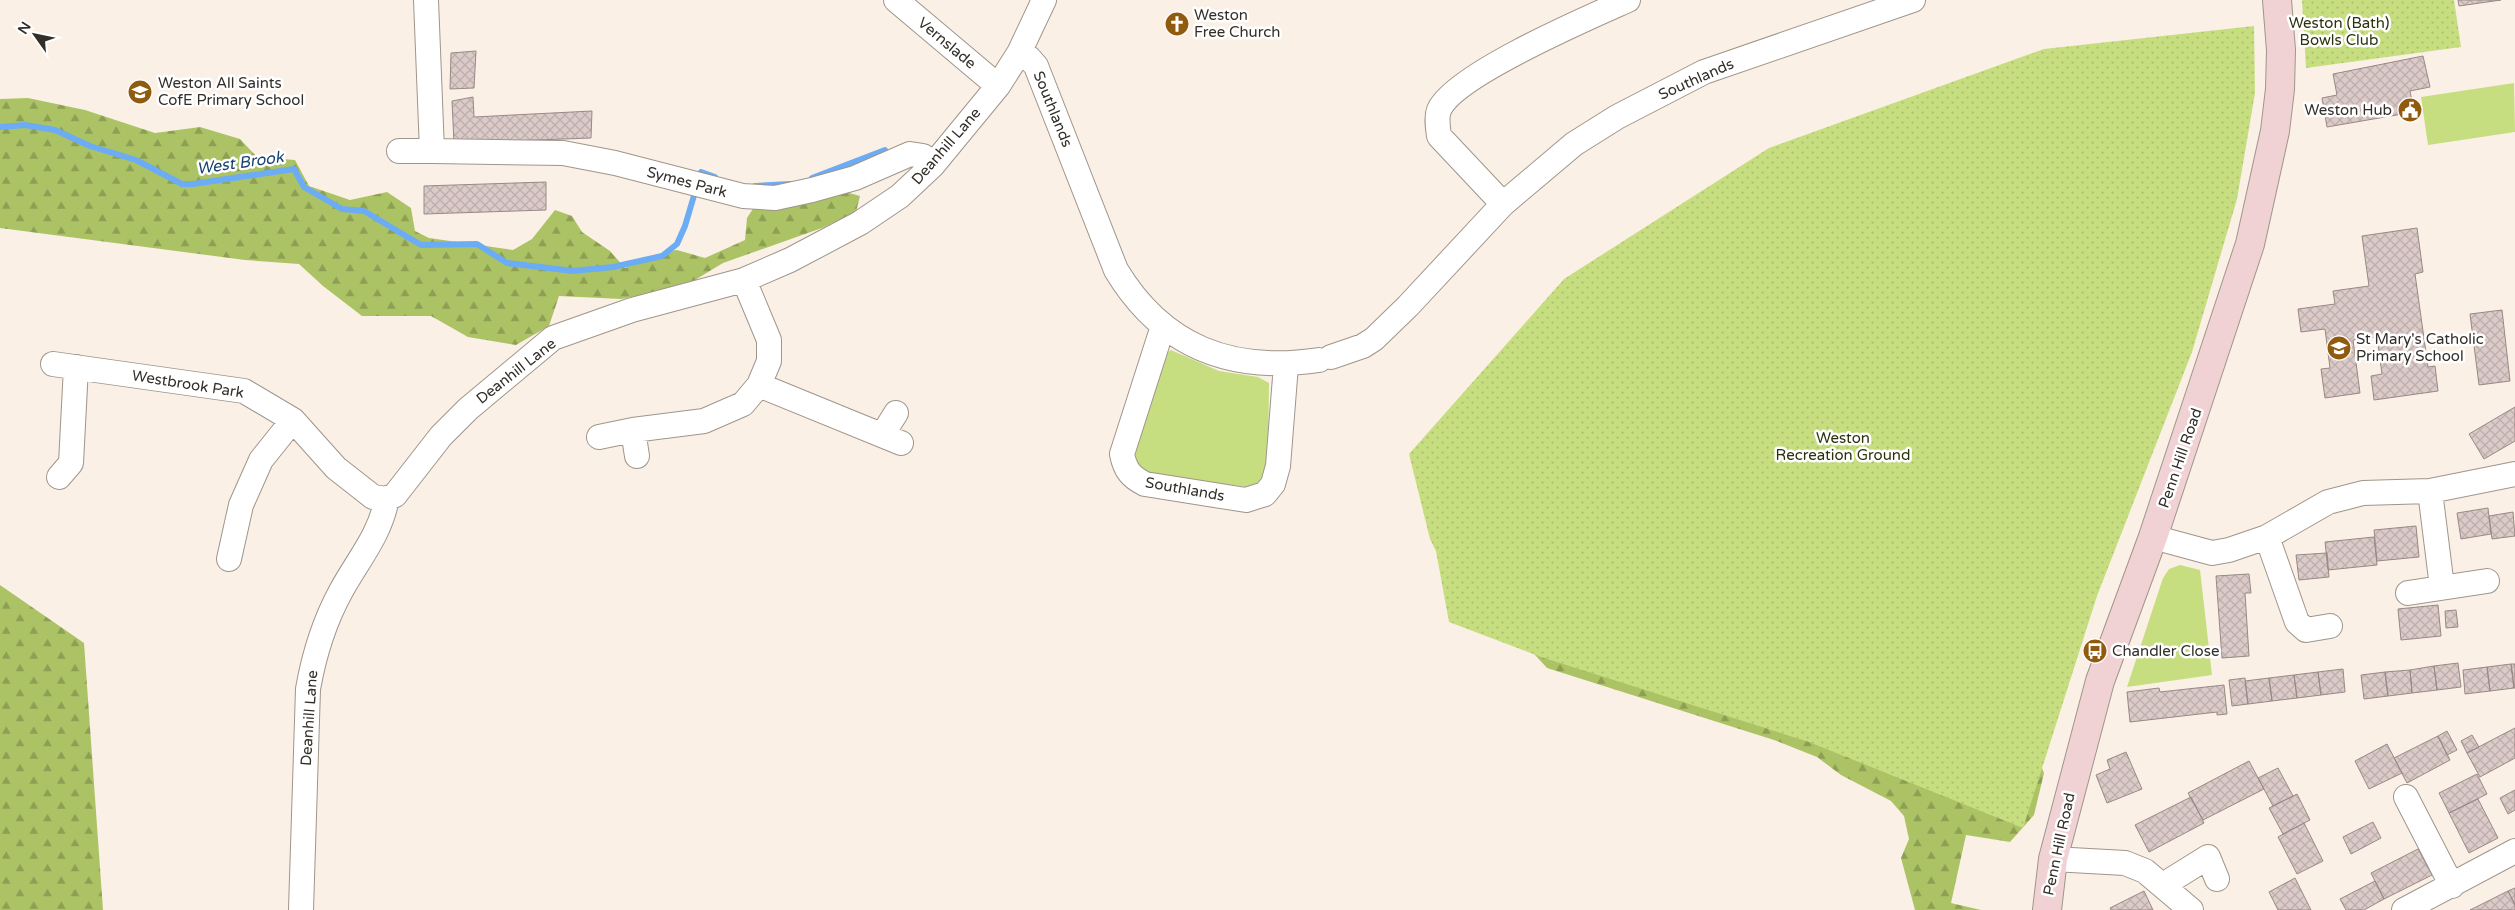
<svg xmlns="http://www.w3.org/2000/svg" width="2515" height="910" font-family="'Varela Round',sans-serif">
<defs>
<pattern id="forest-firs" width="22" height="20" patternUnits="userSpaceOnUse" patternTransform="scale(1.25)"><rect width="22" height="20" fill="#acc365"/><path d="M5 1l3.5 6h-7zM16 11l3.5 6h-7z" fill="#8d9f53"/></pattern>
<pattern id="park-dots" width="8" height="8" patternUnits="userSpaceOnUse" patternTransform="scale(1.25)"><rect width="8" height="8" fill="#c6de80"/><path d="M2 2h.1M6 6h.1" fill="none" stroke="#abbf6f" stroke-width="1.8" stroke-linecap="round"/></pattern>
<pattern id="building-cross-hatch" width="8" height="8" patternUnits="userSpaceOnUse" patternTransform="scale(1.25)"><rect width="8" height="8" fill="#dbcac8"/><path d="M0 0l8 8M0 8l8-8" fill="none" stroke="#bcaeac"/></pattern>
</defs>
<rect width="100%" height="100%" fill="#fbf0e5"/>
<path fill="#c6de80" d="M2514,83l1,49 -87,13 -7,-48z
M1171,350l48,21 39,6 11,6 -1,86 -4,11 -16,7 -97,-12c-11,-7 -16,-12 -16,-26l33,-97z
M2180,565l20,5 12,105 -85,12 36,-109 6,-9z"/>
<path fill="url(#forest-firs)" d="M28,98l57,12 70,23 45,-6 40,12 17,18 38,3 14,26 41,14 37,-8 24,16 4,23 14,7 84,12 19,-11 23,-29 17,6 10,16 28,19 15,17 40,-16 12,-2 28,8 40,-18 2,-22 9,-14 83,-14 21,6 -4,16 -34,16 -99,35 -28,17 -33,11 -41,8 -62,-3 -10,30 -33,19 -48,-8 -37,-21h-69l-39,-30 -24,-22 -54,-4 -245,-32v-129z
M0,585l84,58 19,267h-103z
M1525,644l508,101 11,28 -10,42 -24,27 -44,-7 -15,68 30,7h-66l-14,-52 8,-19 -5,-23 -13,-15 -50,-26 -24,-18 -43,-17 -227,-72z"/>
<path fill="url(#park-dots)" d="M2302,0h152l7,47 -155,21z
M2254,26l1,67 -18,106 -45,153 -95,244 -74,232 -214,-86 -268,-85 -92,-35 -13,-71 -6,-12 -21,-85 155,-175 205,-131 275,-99z"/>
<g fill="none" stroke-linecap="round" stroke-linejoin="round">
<path stroke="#6cacf4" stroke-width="6" d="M0,127l25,-2 30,5 35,16 46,14 46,24h11l101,-15 10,18 38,22 22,2 57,34 56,-1 30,19 66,8 40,-4 49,-11 15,-12 8,-18 16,-54 14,5
M812,178l73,-28
M755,186l35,-2"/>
</g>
<path fill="url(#building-cross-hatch)" stroke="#988986" d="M2458,0h43l-42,6z
M476,51l-2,37 -24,1 1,-36z
M2423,56l7,31 -20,4 4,21 -87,15 -5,-29 15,-3 -4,-21z
M473,97l1,20 118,-6 -1,27 -137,5 -2,-42z
M546,182v28l-122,4v-28z
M2417,228l6,44 -8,2 13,93 7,-1 3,25 -64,9 -3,-24 11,-2 -5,-37 -24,3 7,53 -35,5 -4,-29 9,-1 -5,-39 -24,3 -3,-23 37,-5 -2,-13 36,-5 -7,-50z
M2502,310l8,71 -31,4 -9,-71z
M2515,407v34l-31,18 -15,-25z
M2488,508l3,26 -30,5 -4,-26z
M2513,512l2,24 -23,3 -3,-23z
M2416,526l3,31 -42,4 -3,-31z
M2374,537l3,28 -49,5 -3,-28z
M2327,553l2,24 -30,3 -3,-25z
M2249,574l2,19h-6l4,63 -27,2 -6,-82z
M2438,605l3,31 -40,4 -3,-31z
M2456,610l2,17 -12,1 -1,-17z
M2458,663l3,24 -24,3 -3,-24z
M2511,664h4v24h-1z
M2511,664l3,24 -24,3 -3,-24z
M2434,666l3,24 -25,3 -2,-23z
M2487,667l3,24 -25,3 -2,-24z
M2343,669l2,23 -24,3 -3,-23z
M2410,670l2,23 -24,3 -3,-24z
M2318,672l3,23 -24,3 -3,-23z
M2385,672l3,24 -24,3 -3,-24z
M2294,675l3,23 -25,3 -3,-23z
M2245,678l3,26 -16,2 -3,-26z
M2269,678l3,23 -24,3 -3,-23z
M2224,685l3,29 -10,1v-3l-87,10 -3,-30 32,-4 1,4z
M2515,728v30l-35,19 -13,-24z
M2447,731l10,19 -10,5 -9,-19z
M2472,735l7,12 -12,6 -6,-12z
M2438,736l12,24 -43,23 -13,-25z
M2387,744l15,29 -33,16 -14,-28z
M2126,752l16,37 -35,14 -11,-28 14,-6 -3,-9z
M2249,761l15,28 -61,31 -15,-27z
M2278,768l15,28 -20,10 -15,-28z
M2477,774l10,20 -38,19 -10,-20z
M2515,790v20l-7,4 -8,-16z
M2297,794l13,26 -27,14 -14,-26z
M2191,797l13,26 -55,29 -14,-27z
M2478,799l20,39 -29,15 -20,-40z
M2373,822l8,16 -30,16 -8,-17z
M2304,823l19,38 -26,13 -19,-37z
M2418,849l14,26 -48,24 -13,-26z
M2295,878l16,32h-33l-9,-18z
M2375,881l9,18 -20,11h-18l-6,-11z
M2515,888v17l-7,-14z
M2144,891l9,19h-42l-1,-2z
M2508,891l7,14v5h-45z"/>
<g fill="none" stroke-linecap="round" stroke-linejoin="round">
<defs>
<path id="street" d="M426,0l6,151 131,2 52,10 128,33 32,2 37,-8 43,-12 55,-24 13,2 10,9
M896,0l102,86
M1019,53l10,5 7,8 80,204c47,78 116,103 203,90
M399,151h33
M1503,204l-64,-68c-1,-8 -3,-18 0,-26 15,-35 151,-93 189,-110
M1163,326l-41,128c3,16 9,23 23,30l101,16 19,-6 8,-10 5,-18 8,-101
M1331,357l32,-11 11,-7 34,-33 95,-102 71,-60 43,-27 87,-45 209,-72
M53,364l191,27 49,29 43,48 37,29 14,2
M759,385l142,58
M633,430l4,26
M883,434l13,-21
M599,437l34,-7 71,-9 39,-17 16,-19 10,-24v-21l-25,-60
M59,477l12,-14 5,-96
M2430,491l12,96
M387,499l8,-4 46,-59 27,-27 85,-71 79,-28 112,-30 46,-20 70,-37 40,-27 33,-31 65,-79 21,-33 25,-53
M2153,537l59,16 17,-3 38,-13 61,-35 35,-9 67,-2 85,-17
M2267,537l30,85 9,8 24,-4
M229,559l12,-54 20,-45 32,-40
M2408,593l79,-12
M2406,797l46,89
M2053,859l72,4 20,8 46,39
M2163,885l45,-28 9,22
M301,910l7,-221c6,-34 16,-67 33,-98 18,-33 38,-54 46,-92
M2404,910l111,-59"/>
<path id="secondary" d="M2047,910l6,-51 47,-178 53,-144 97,-293 25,-113 5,-42 1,-39 -4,-50"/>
</defs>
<use href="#street" stroke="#9f958b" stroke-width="26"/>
<use href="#secondary" stroke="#9f958b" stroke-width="30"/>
<use href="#street" stroke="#fff" stroke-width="24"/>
<use href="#secondary" stroke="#f1d2d4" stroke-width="28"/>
</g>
<defs>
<symbol id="church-disc" viewBox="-11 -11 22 22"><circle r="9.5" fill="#905a0f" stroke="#fff"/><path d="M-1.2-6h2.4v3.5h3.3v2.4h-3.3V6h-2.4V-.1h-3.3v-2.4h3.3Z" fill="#fff"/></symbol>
<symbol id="school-disc" viewBox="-11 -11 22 22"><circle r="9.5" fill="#905a0f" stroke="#fff"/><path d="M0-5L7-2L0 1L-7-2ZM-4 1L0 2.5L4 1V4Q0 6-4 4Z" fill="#fff"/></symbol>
<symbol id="civic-disc" viewBox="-11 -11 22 22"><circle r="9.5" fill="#905a0f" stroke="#fff"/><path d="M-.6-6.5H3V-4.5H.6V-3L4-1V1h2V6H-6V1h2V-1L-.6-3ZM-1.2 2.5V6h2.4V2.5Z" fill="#fff"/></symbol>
<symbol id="bus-disc" viewBox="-11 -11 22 22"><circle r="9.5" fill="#905a0f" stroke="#fff"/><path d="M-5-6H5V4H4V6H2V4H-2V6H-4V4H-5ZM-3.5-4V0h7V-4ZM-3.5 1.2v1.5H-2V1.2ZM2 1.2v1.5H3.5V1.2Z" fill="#fff"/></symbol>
</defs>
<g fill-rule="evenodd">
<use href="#church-disc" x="1163" y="10" width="28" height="28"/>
<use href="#school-disc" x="126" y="78" width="28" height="28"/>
<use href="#civic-disc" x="2396" y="96" width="28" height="28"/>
<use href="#school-disc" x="2325" y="334" width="28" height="28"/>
<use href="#bus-disc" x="2081" y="637" width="28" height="28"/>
</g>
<g text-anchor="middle" stroke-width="5" stroke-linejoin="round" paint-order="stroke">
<g font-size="15" fill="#322e29" stroke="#fff" text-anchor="start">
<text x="1194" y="20">Weston<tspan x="1194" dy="17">Free Church</tspan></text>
<text x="158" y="88">Weston All Saints<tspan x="158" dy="17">CofE Primary School</tspan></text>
<text x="2392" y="115" text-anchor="end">Weston Hub</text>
<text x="2356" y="344">St Mary's Catholic<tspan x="2356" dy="17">Primary School</tspan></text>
<text x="2112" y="656">Chandler Close</text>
</g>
<g font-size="15" fill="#2b330b" stroke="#fff">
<text x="2339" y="28">Weston (Bath)<tspan x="2339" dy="17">Bowls Club</tspan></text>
<text x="1843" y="443">Weston<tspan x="1843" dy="17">Recreation Ground</tspan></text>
</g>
<g font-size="15" fill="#322e29" stroke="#fff">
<text transform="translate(947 43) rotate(40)" y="5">Vernslade</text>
<text transform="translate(1696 79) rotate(-24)" y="5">Southlands</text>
<text transform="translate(1053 109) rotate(68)" y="5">Southlands</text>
<text transform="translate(946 146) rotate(-49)" y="5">Deanhill Lane</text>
<text transform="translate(687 182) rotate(15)" y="5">Symes Park</text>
<text transform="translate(516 371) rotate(-38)" y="5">Deanhill Lane</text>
<text transform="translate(188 384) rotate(9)" y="5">Westbrook Park</text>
<text transform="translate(2180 458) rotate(-71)" y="5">Penn Hill Road</text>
<text transform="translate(1185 489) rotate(10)" y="5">Southlands</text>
<text transform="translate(309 718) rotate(-86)" y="5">Deanhill Lane</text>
<text transform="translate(2059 844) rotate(-78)" y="5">Penn Hill Road</text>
</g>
<g font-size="16" font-style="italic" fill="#14416f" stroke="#fff">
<text transform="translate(240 162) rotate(-8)" y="6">West Brook</text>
</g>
</g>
<g transform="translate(35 35) rotate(303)" stroke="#ffffff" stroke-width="4" paint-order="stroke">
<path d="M0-4L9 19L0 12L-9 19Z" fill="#322e29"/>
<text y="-8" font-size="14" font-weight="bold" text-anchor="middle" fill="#322e29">N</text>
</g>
</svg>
